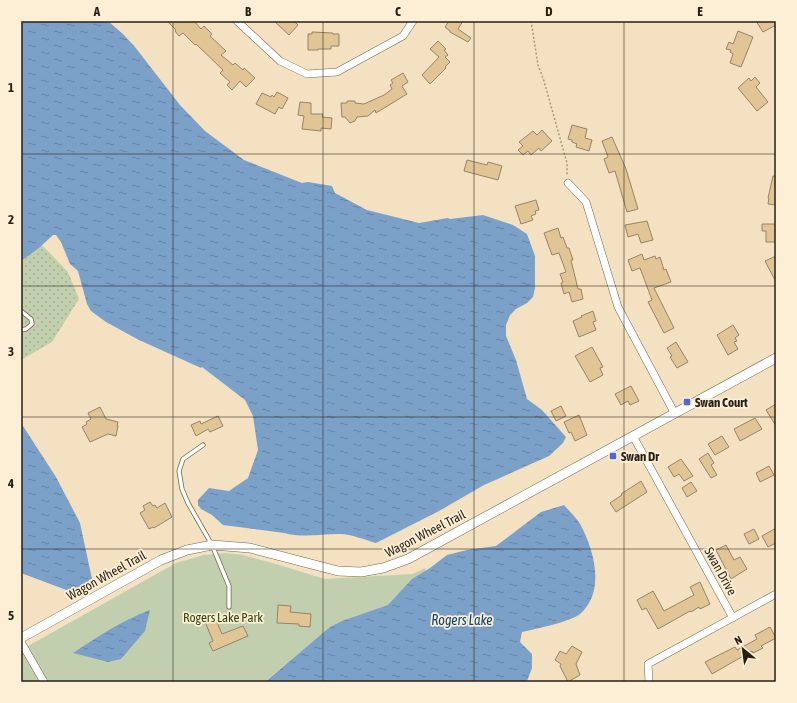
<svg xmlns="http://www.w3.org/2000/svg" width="797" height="703" font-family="'Asap Condensed',sans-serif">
<defs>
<pattern id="grass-dots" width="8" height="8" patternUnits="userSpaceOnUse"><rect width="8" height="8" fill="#c1cfaf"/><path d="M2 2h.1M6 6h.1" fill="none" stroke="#a6b196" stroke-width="1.8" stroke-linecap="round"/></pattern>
<pattern id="water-ripples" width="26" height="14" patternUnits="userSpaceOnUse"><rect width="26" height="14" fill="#7ca1c9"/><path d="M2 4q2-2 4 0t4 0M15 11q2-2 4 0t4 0" fill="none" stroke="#6583a2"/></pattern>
</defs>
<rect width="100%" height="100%" fill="#f3e1c2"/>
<path fill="url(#grass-dots)" d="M21,232l14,6 33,34 11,27 -27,43 -31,18z"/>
<path fill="#c1cfaf" d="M226,553l17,2 33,9 49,15 87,-5 14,-6 -14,42 -97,30 -51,42h-243v-32l155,-87 28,-8z"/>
<path fill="url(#water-ripples)" d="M21,21h87l16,14 11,12 45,58 25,26 39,29 58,23 6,-1 24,4 3,7 32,17 52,13 29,-5 2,1 33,-4 30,10 14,9 8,22v32l-2,9 -6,6 -11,6 -6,6 -4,10v11l10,24 11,39 15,11 24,27 -3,6 -14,13 -65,29 -45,26 -63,32c-11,-3 -25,-9 -36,-9 -19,0 -38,4 -56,-1l-61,-8 -11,-10 -11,-6 -3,-4v-5l11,-12 20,3 19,-13 10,-28 -5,-34 -8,-16 -43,-33 -1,1 -62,-28 -33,-18 -15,-11 -4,-7 -9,-33 -8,-7 -9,-22 -5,-7h-3l-14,13 -18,13z
M21,423l35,54 24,46 12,56 -3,1 -3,7 -17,4 -48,-18z
M564,505c5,6 12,12 16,19 14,25 26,68 0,90 -10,8 -45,15 -58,18l-2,10 12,12v14l-5,13 -262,1 65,-55 12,-6 46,-16 24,-26 18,-11 17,-13 20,-5 29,-4 45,-34z
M150,610l-5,21 -24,28 -13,3 -35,-9c24,-16 50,-33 77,-43z"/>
<path fill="#e1c595" stroke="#958468" d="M167,21h27l7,8 3,-3 8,8 -2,2 16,15 -5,4 12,10 2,-2 8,7 1,-2 11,10 -9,9 -6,-6 -8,9 -5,-5 3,-3 -10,-9 3,-3 -27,-26 -1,1 -12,-12 -4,3 -4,-5 1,-1z
M274,21h20l4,4 -9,10z
M449,21h14l-5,8 13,9 -3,4 -18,-10v-1l-5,-4z
M756,21h20v4l-13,7z
M738,31l15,6 -12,30 -11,-4 3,-9 -3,-2 1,-2 -5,-1 3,-7 4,2z
M312,32l21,1v1h6v12h-8v3h-13v1h-10v-16h4z
M438,41l8,8 -2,1 4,5 -3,2 5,5 -5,5 1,1 -16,16 -8,-9 17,-18 -9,-8z
M403,73l5,9 -6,4 5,8 -31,19 -1,-3 -7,6 -11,1 -2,4 -5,2 -5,-6h-3l-1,-14h6v-2h8v2l9,1 20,-9 8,-6 -2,-4 3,-2 -2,-3z
M755,77l5,6 -4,4 12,15 -11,9 -19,-23 11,-10 2,3z
M277,92l11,6 -6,11 -3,-2 -4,7 -19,-10 6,-11 9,4 1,-2 2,2z
M300,102l11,1v11h12l-1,3 10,1 -1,11 -10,-1v3l-19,-2 2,-13 -6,-1z
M572,125l15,4 -2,9 7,2 -3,11 -13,-4 1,-3 -5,-2v-2l-4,-1z
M542,130l10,11 -11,10 -2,-3 -8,7 -3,-4 -5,4 -5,-5 5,-4 -4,-4 14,-11 4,4z
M612,137l14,32 12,40 -11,3 -12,-41 -6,2 -5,-14 4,-2 -6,-16z
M467,160l20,5 1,-3 14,4 -4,14 -34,-9z
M773,176h3v29l-8,-1 1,-6h-1z
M536,200l3,10 -4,1 1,3 -5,2 2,4 -12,4 -6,-18z
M647,221l6,19 -12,3 -3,-9 -10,3 -3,-12z
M762,224h14v18h-10v-11h-4z
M558,228l3,10 2,-1 4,11h2l4,12h-2l7,29h3l2,10 -11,3 -3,-10 -5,2 -3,-11 2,-1 -3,-8 6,-2 -7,-19 -7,2 -8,-22z
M642,254l2,6 11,-4 1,3 4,-2 4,13 2,-1 5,13 -17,6 20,40 -10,5 -16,-31 4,-2 -12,-32 -8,3 -4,-11z
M776,256v26l-11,-21z
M593,311l3,10 -3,1 3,8 -17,7 -6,-16 9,-4 -1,-1z
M733,325l6,10 -4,3 2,3 -3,1 4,7 -10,6 -11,-20z
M676,342l12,20 -11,6 -7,-11 2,-1 -5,-8z
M592,347l11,20 -3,1 3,7 -13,7 -15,-26z
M631,386l8,15 -9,4 -2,-4 -7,4 -6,-11z
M776,404v22l-10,-16z
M561,406l5,10 -10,5 -5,-10z
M100,407l6,12 12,3 -1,4h1l-2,10 -8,-2 -18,8 -8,-15 5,-3 -1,-2 5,-3 -3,-6z
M579,415l8,20 -12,6 -4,-9 -2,1 -5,-11z
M218,416l5,10 -13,6 -2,-3 -12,7 -5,-11 9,-4 1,3z
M755,418l7,11 -22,12 -6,-12z
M722,436l7,11 -14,8 -7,-11z
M708,453l6,10 -3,2 6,10 -6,3 -12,-19z
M681,459l12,17 -9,5 -5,-7 -5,3 -6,-10z
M769,466l5,9 -14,7 -4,-9z
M641,481l6,11 -31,20 -6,-9 12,-8 -1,-1z
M691,482l6,9 -10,6 -5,-9z
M150,502l3,4 2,-1 2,3 8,-5 7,14 -18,11 -1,-1 -4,2 -9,-16 5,-3 -2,-4z
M776,528v15l-8,4 -6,-11z
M754,529l5,10 -10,5 -5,-10z
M726,545l8,15 6,-3 7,12 -16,10 -15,-29z
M700,582l10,22 -10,5 -1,-2 -8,5 -1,-1 -32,18 -12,-21 -4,2 -5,-10 16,-9 11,20 30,-16 -4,-8z
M278,605l13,1 -1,6 21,2 -1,13 -11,-1v-2l-22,-1z
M213,613l9,21 21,-8 5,10 -35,15 -4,-8 4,-2 -10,-24z
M770,627l6,11 -15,8 2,2 -10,5 -1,-2 -40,23 -7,-12 30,-15 2,3 20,-11 -2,-4z
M572,646l10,6 -6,12 4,11 -12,7 -8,-16 1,-2 -6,-4 5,-9 6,3z"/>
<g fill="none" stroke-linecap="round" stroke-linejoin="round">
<defs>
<path id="service" d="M21,311l10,8 1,5 -6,5 -5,1
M203,445l-20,14 -4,12 3,18 6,14 24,42 17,41v21"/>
<path id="minor" d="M237,21l43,40 27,13 30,-2 66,-36 10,-15
M568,183l18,19 32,105 57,107
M633,436l100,182
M21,642l23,40
M649,682l-1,-18 128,-70"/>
<path id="tertiary" d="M21,638l140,-78 26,-10 25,-5 38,3 88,23 23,1 22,-4 25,-9 368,-201"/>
</defs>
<use href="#service" stroke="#76664b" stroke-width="5"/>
<use href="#minor" stroke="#76664b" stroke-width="8"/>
<use href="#tertiary" stroke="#76664b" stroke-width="10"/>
<path stroke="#a79982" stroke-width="1.5" stroke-dasharray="2 2" stroke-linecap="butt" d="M531,21l7,44 6,16 23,82v13"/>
<use href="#service" stroke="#fff" stroke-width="3.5"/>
<use href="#minor" stroke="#fff" stroke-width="7"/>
<use href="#tertiary" stroke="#fff" stroke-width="9"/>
</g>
<path fill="none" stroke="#261f14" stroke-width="1" stroke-opacity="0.55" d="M173,21v661M323,21v661M474,21v661M624,21v661M21,154h755M21,286h755M21,417h755M21,549h755"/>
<g fill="#5265db" stroke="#fdefd6" stroke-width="1.5">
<rect x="683" y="398" width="8" height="8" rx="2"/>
<rect x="609" y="452" width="8" height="8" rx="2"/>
</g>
<g text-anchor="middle" stroke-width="3.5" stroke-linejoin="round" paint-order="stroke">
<g font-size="13" font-weight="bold" fill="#261f14" stroke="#fdefd6" text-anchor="start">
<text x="695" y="407">Swan Court</text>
<text x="621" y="461">Swan Dr</text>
</g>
<g font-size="13" fill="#261f14" stroke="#fdefd6">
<text transform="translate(425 533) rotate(-27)" y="5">Wagon Wheel Trail</text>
<text transform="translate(721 571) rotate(61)" y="5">Swan Drive</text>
<text transform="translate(106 575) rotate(-29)" y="5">Wagon Wheel Trail</text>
</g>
<g font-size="13" fill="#30430d" stroke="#fdefd6">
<text x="223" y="622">Rogers Lake Park</text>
</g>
<g font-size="14" font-style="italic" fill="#094374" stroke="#fdefd6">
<text x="462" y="625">Rogers Lake</text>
</g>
</g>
<rect width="797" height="703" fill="none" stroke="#fdefd6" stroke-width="44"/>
<g transform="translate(743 649) rotate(331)" stroke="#fdefd6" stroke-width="3" paint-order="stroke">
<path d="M0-3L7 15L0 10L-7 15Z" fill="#261f14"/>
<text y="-6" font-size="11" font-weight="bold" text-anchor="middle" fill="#261f14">N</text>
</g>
<rect x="22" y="22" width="753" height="659" fill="none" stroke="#261f14" stroke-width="1.5"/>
<g font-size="13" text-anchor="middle" font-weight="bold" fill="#261f14">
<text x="97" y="16">A</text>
<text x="248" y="16">B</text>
<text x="398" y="16">C</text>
<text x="549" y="16">D</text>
<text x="700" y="16">E</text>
<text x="11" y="92">1</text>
<text x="11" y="224">2</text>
<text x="11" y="356">3</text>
<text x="11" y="488">4</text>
<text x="11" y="620">5</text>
</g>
</svg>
